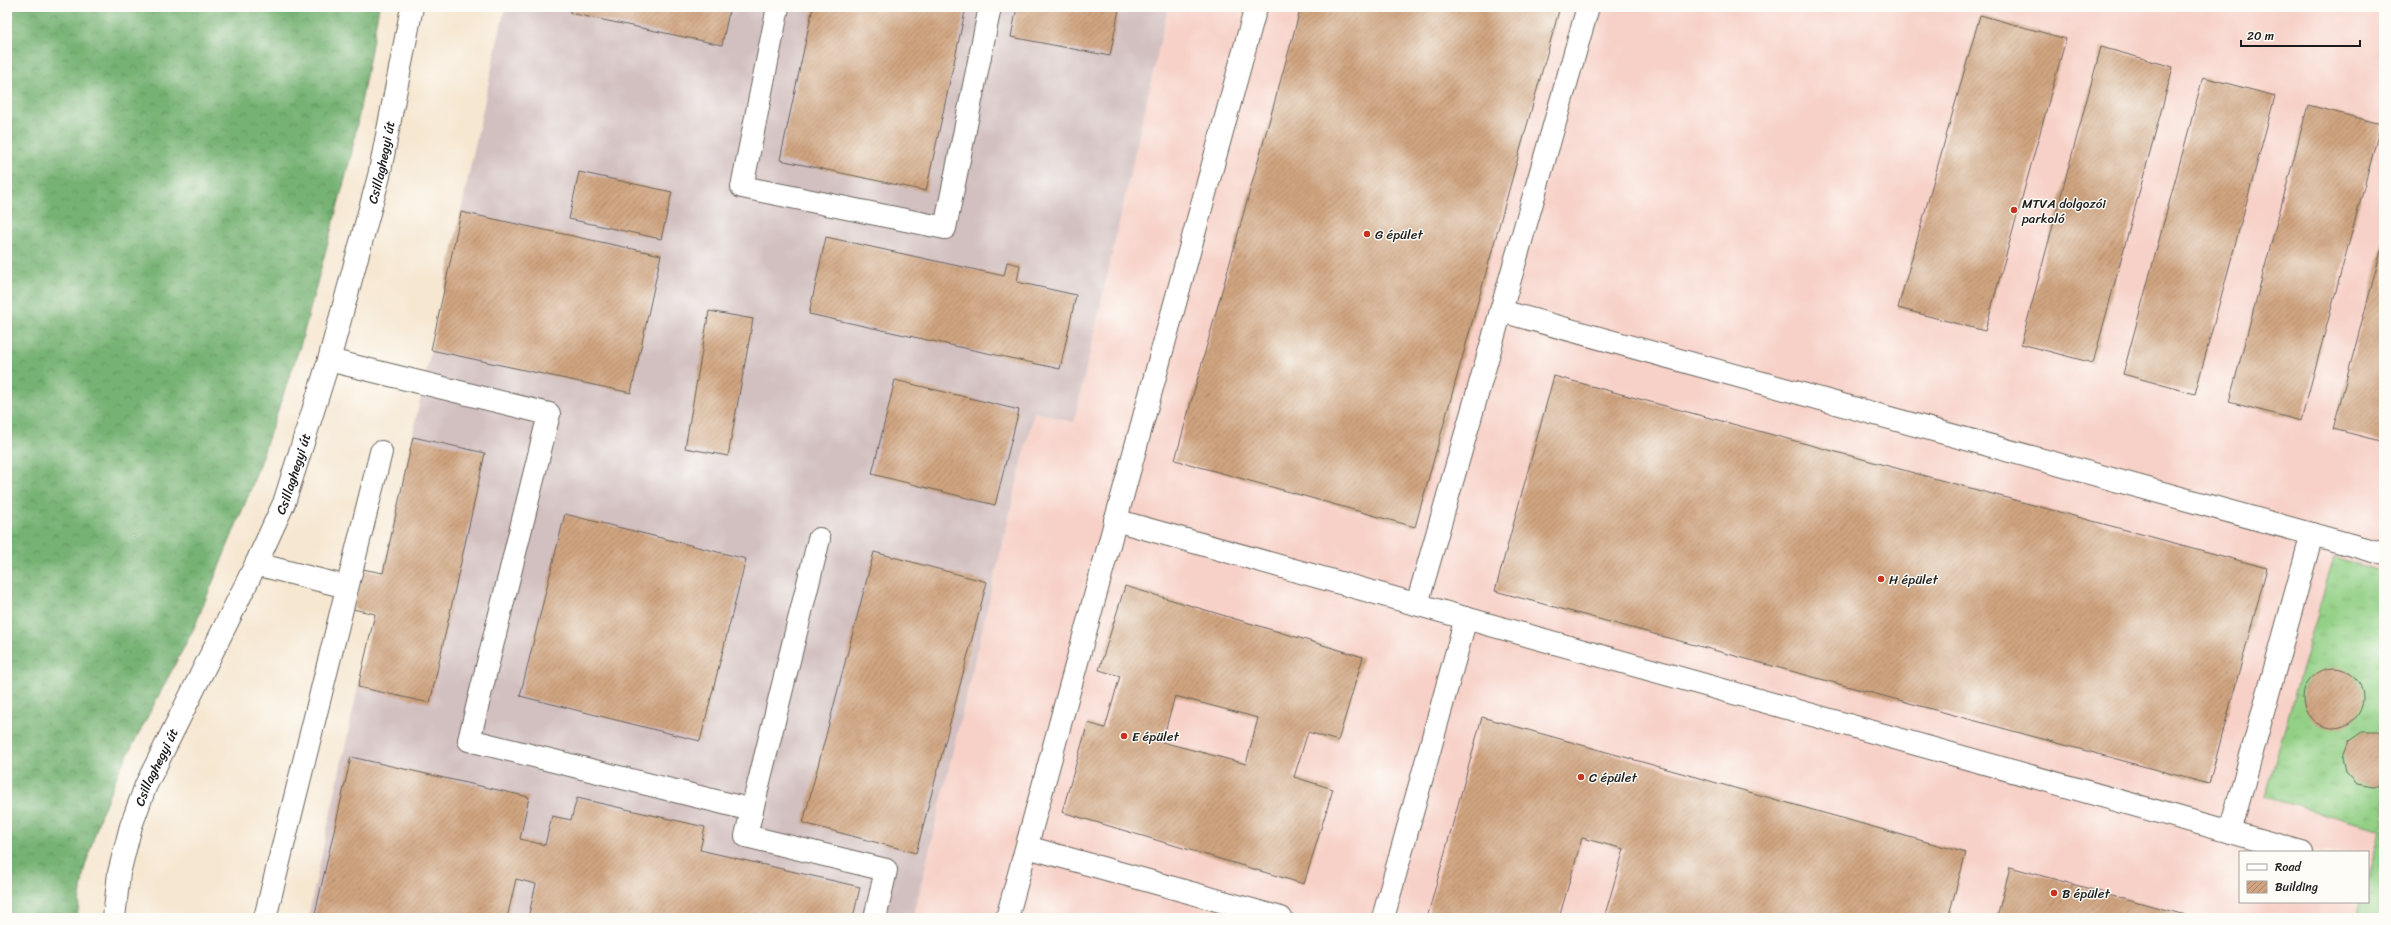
<svg xmlns="http://www.w3.org/2000/svg" width="2391" height="925" font-family="Sriracha,sans-serif">
<defs>
<pattern id="grass-tufts" width="24" height="20" patternUnits="userSpaceOnUse"><rect width="24" height="20" fill="#93d086"/><path d="M3 7l-1-3M5 7V3M7 7l1-3M15 17l-1-3M17 17v-4M19 17l1-3" fill="none" stroke="#7eb273"/></pattern>
<pattern id="forest-crowns" width="20" height="18" patternUnits="userSpaceOnUse"><rect width="20" height="18" fill="#76b273"/><path d="M2 6a3 3 0 1 1 6 0M12 15a3 3 0 1 1 6 0" fill="none" stroke="#60905e"/></pattern>
<pattern id="building-hatch" width="6" height="6" patternUnits="userSpaceOnUse"><rect width="6" height="6" fill="#d0a480"/><path d="M-1 1l2-2M0 6l6-6M5 7l2-2" fill="none" stroke="#a88568"/></pattern>
</defs>
<rect width="100%" height="100%" fill="#fdfcf7"/>
<filter id="ink" filterUnits="userSpaceOnUse"><feTurbulence type="fractalNoise" baseFrequency=".025" numOctaves="2"/><feDisplacementMap in="SourceGraphic" scale="8" xChannelSelector="R" yChannelSelector="G"/><feConvolveMatrix kernelMatrix="1 2 1 2 8 2 1 2 1" color-interpolation-filters="sRGB"/></filter>
<filter id="wash" filterUnits="userSpaceOnUse"><feTurbulence type="fractalNoise" baseFrequency=".012" numOctaves="4" result="noise"/><feDisplacementMap in="SourceGraphic" scale="16" xChannelSelector="R" yChannelSelector="G"/><feGaussianBlur stdDeviation="0.9" result="paint"/><feColorMatrix in="noise" values="0 0 0 0 0 0 0 0 0 0 0 0 0 0 0 0 0 1.4 0 .05"/><feComposite in="paint" operator="in"/></filter>
<g filter="url(#wash)">
<rect width="100%" height="100%" fill="#f6e7d1"/>
<path fill="#f7d1c8" fill-rule="evenodd" d="M1168,7h1216v911h-1471l121,-506 40,10zM2240,852h128v50h-128z"/>
<path fill="#d2bfc0" d="M505,7h663l-94,415 -40,-10 -121,506h-605z"/>
<path fill="url(#grass-tufts)" stroke="#587651" d="M2334,557l50,15v346h-28l4,-16h8v-27l13,-45 -116,-33z"/>
<path fill="url(#forest-crowns)" stroke="#496748" d="M7,7h372l-28,149 -50,187 -51,148 -56,137 -76,145 -18,44 -16,53 -7,48h-70z"/>
<g id="blocks">
<path fill="url(#building-hatch)" fill-rule="evenodd" d="M571,7h159l-8,38 -152,-32z
M813,7h153l-40,184 -146,-31z
M1017,7h92l10,2 -9,47 -99,-19z
M1301,7h259l-145,520 -240,-67z
M1980,15l86,24 -81,292 -87,-23z
M2101,47l72,20 -80,296 -72,-19z
M2203,77l72,19 -80,298 -72,-20z
M2308,105l73,19 -80,297 -72,-19z
M579,172l93,20 -11,47 -92,-20z
M461,212l200,43 -30,138 -200,-43z
M826,237l178,39 3,-14 13,3 -3,17 59,13 -16,74 -251,-55z
M2384,240v202l-51,-13z
M709,311l44,8 -25,137 -43,-8z
M1554,376l713,192 -58,216 -714,-193z
M895,380l124,30 -24,95 -123,-31z
M413,437l72,16 -55,250 -72,-16 17,-73 -22,-5 9,-40 21,4z
M565,514l181,45 -46,182 -180,-45z
M874,552l113,30 -71,271 -113,-30z
M1125,586l238,71 -25,84 -30,-9 -14,45 39,12 -29,95 -242,-72 26,-89 17,5 15,-52 -21,-6zM1175,696l83,22 -12,46 -84,-22z
M2303 698a30 30 0 1 1 60 0a30 30 0 1 1-60 0Z
M1482,717l484,136 -18,65h-344l20,-69 -42,-11 -23,80h-132z
M2362,732h16l6,3v49l-11,3 -16,-3 -11,-12 -3,-16 6,-15z
M351,757l178,40 -9,42 25,6 7,-29 19,4 6,-22 128,29 -5,23 160,37 -7,31h-325l8,-34 -20,-5 -9,39h-193z
M2010,867l186,51h-199z"/>
</g>
</g>
<g filter="url(#ink)">
<use href="#blocks" fill-opacity="0" stroke="#68635b" stroke-width="1"/>
<g fill="none" stroke-linecap="round" stroke-linejoin="round">
<defs>
<g id="minor">
<path d="M778,7l-36,180 203,41 45,-221"/>
<path d="M1501,311l883,243"/>
<path d="M329,360l220,54 -80,326 283,70 67,-271"/>
<path d="M1115,520l1187,332"/>
<path d="M256,564l91,23"/>
<path d="M1417,604l171,-597"/>
<path d="M752,810l-6,26 140,34 -11,48"/>
<path d="M2230,832l82,-298"/>
<path d="M1027,847l254,71"/>
<path id="s1" d="M114,918l5,-45 12,-47 15,-41 110,-221 28,-61 45,-143 50,-184 33,-169"/>
<path d="M265,918l116,-466"/>
<path d="M1007,918l249,-911"/>
<path d="M1383,918l83,-300"/>
</g>
</defs>
<use href="#minor" stroke="#68635b" stroke-width="24"/>
<use href="#minor" stroke="#fff" stroke-width="22"/>
</g>
</g>
<g fill="#c8321e" stroke="#fdfcf7" stroke-width="1.5">
<circle cx="2014" cy="210" r="4"/>
<circle cx="1367" cy="234" r="4"/>
<circle cx="1881" cy="579" r="4"/>
<circle cx="1124" cy="736" r="4"/>
<circle cx="1581" cy="777" r="4"/>
<circle cx="2054" cy="893" r="4"/>
</g>
<g text-anchor="middle" stroke-width="3" stroke-linejoin="round" paint-order="stroke">
<g font-size="13" fill="#1c1c1c" stroke="#fdfcf7">
<text dy="5" stroke="none"><textPath href="#s1" startOffset="806">Csillaghegyi út</textPath></text>
<text dy="5" stroke="none"><textPath href="#s1" startOffset="482">Csillaghegyi út</textPath></text>
<text dy="5" stroke="none"><textPath href="#s1" startOffset="158">Csillaghegyi út</textPath></text>
</g>
<g font-size="13" fill="#1c1c1c" stroke="#fdfcf7" text-anchor="start">
<text x="2022" y="208">MTVA dolgozói<tspan x="2022" dy="15">parkoló</tspan></text>
<text x="1375" y="239">G épület</text>
<text x="1889" y="584">H épület</text>
<text x="1132" y="741">E épület</text>
<text x="1589" y="782">C épület</text>
<text x="2062" y="898">B épület</text>
</g>
</g>
<rect width="2391" height="925" fill="none" stroke="#fdfcf7" stroke-width="24"/>
<rect x="2239" y="851" width="130" height="52" fill="#fdfcf7" stroke="#a3a29f"/>
<rect x="2247" y="864" width="20" height="6" fill="#ffffff" stroke="#a3a29f"/>
<text x="2275" y="871" font-size="12" fill="#1c1c1c">Road</text>
<rect x="2247" y="881" width="20" height="12" fill="url(#building-hatch)" stroke="#a3a29f"/>
<text x="2275" y="891" font-size="12" fill="#1c1c1c">Building</text>
<path d="M2241 40v6h119v-6" fill="none" stroke="#1c1c1c" stroke-width="2"/>
<text x="2247" y="40" font-size="12" fill="#1c1c1c" stroke="#fdfcf7" stroke-width="3" paint-order="stroke">20 m</text>
</svg>
